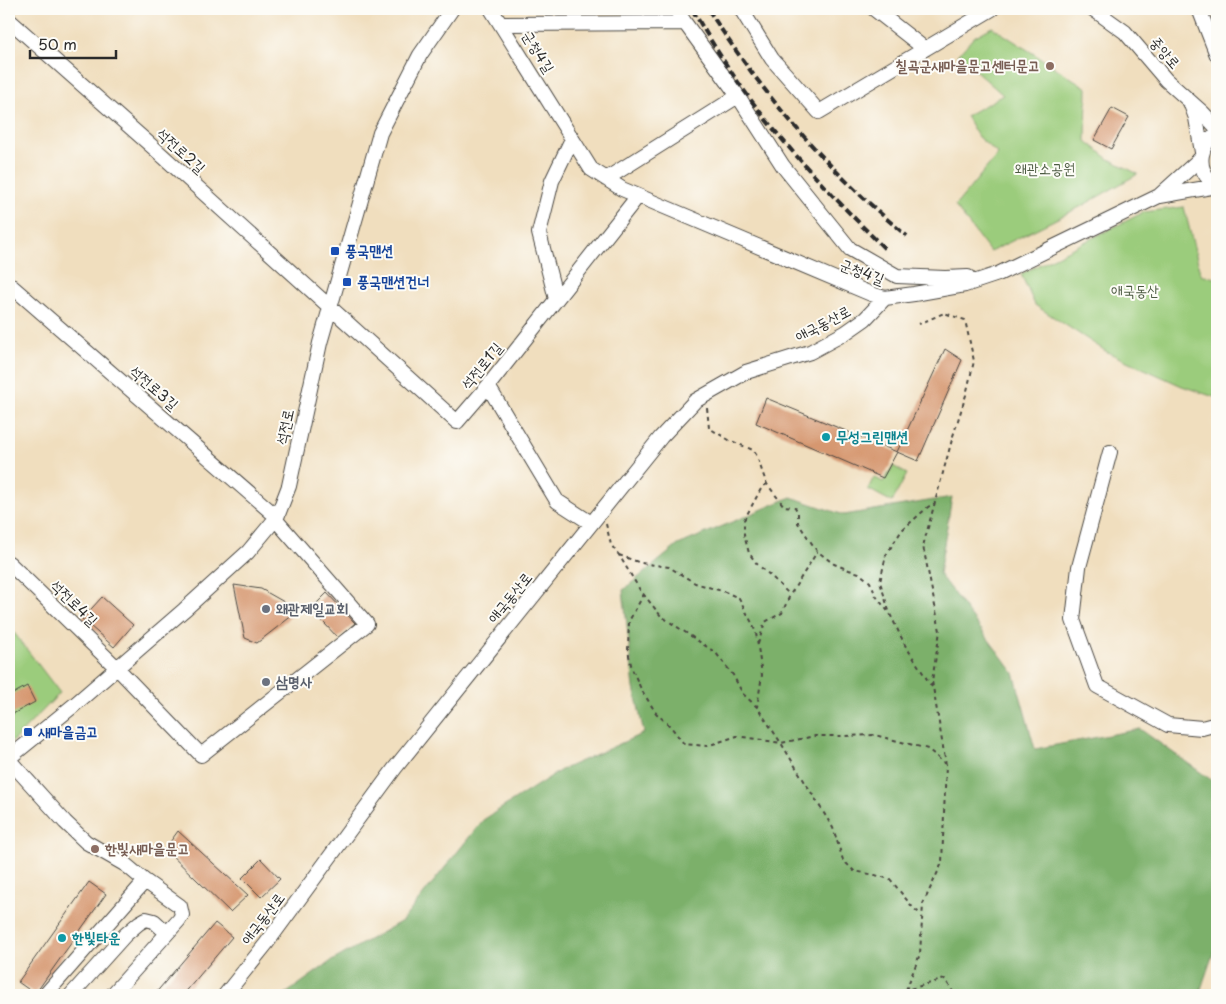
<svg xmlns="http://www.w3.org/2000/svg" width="1226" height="1004" font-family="'Playpen Sans','Poor Story',sans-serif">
<rect width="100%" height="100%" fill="#fdfcf7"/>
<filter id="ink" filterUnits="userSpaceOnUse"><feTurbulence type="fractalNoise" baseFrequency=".02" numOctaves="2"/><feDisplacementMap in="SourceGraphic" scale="10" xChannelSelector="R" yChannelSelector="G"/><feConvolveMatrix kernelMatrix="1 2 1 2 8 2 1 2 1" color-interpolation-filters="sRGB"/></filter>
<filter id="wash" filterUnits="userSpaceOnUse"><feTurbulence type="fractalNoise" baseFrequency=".0096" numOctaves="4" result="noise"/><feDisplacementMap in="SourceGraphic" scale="20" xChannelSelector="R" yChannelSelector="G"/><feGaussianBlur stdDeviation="1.12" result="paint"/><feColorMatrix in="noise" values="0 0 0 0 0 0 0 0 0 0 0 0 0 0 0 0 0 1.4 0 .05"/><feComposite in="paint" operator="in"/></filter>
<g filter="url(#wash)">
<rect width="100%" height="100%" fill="#f0debe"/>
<path fill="#9bcc7b" stroke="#637c53" d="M992,27l95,61 -1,53 23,18 29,15 -58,33 -90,45 -35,-46 43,-52 -20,-17 -12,-21 37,-21 -45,-40 16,-18z
M1184,207l17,68 16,3v120l-35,-12 -75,-34 -72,-47 -14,-31 123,-62z
M893,466l14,8 -15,28 -24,-13 6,-12 9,5z
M9,626l51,67 -51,52z"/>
<path fill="#7cb06b" stroke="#546e4b" d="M791,497l53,18 108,-18 -13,77 75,99 21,76 105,-20 77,55v158l-18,53h-915l46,-33 72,-41 81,-101 78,-50 83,-37 -10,-45 -11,-98 55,-45z"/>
<g id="blocks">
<path fill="#d6976f" d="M1112,108l17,9 -18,32 -17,-9z
M945,349l17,11 -44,101 -21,-9z
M766,398l131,54 -14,26 -127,-55z
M234,585l27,4 23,13 9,13 -36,28 -12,-5z
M327,593l28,30 -17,15 -27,-29z
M102,597l31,28 -19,22 -32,-28z
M27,686l8,16 -26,14v-20z
M178,831l70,64 -18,17 -65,-63z
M261,859l19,20 -19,18 -19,-19z
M89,882l17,12 -71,100 -17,-12z
M215,923l17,14 -49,58h-29z"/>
</g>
</g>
<g filter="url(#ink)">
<use href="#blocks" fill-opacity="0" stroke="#494641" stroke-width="1"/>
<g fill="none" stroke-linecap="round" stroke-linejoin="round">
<defs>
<path id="minor" d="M491,9l100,160 31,20 249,105 14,4 29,-4 51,-9 33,-11 161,-78 42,-38
M676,9l9,14 53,73 45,70 67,83 47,27 48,2 23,-1
M741,9l31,50 47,53 173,-103
M874,9l51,40
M1093,9l32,23 41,48 37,33 14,15
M1199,9l18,46
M9,20l146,129 302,273 31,-36 150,-190
M501,24l184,-1
M1190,102l6,16 6,34
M1217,134c-17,9 -21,33 -7,46 2,2 5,3 7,5
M606,179l132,-83
M1160,196l57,-10
M9,284l268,233
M556,299l-17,-66 13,-52 20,-42
M488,386l69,115 34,22
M1110,452l-31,115 -6,53 24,66 71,39 34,3 15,-4
M9,563l108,105 84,87 166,-131 -92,-105
M9,758l64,-52 111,-96 64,-58 29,-35 12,-31 31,-143 60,-210 40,-78 32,-46
M9,760l56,62 21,20 40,23 19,16 -100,114
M71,995l54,-60 14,-12 7,-4 8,2 13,12
M112,995l67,-75 3,-5 -2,-9 -35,-25
M225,995l41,-51 129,-176 266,-331 34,-36 51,-29 64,-20 35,-19 20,-14 20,-21"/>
</defs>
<use href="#minor" stroke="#494641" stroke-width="16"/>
<path stroke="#494641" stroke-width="2" stroke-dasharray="4 4" stroke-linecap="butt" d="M707,408l2,20 20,12 24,10 4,6 6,18 4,10 17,22 11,1 3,6v10l19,28 17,13 15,6 10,3 11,9 6,14 14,18
M767,484l-5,3 -18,33v15l5,18 8,11 14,12 19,19
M606,524l5,21 8,10 21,35 21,26 55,37 17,22 10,19 14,13 24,36 52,85 10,32 11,11 21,4 15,4 24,30 7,5
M619,555l22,8 28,4 26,16 30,9 14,6 13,25 4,10 6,42 -5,32
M644,594l-15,27 -1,30 4,18 9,20 15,24 15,14 13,17 23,2 30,-10 44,7 34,-7h30l30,-1 53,14 17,15
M758,644l7,-22 17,-9 8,-18 27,-43
M932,687l-27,-42 -15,-31 -10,-32 6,-27 16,-25 26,-23 7,-4
M906,990l14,-36 3,-50 19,-41 4,-98 -14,-84 8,-50 -17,-85 30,-110 13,-41 8,-34 -9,-41 -21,-7 -25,11
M896,995l10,-5 39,-11 10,16"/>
<use href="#minor" stroke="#fff" stroke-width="14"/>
<path stroke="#2b2b2b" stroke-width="4" stroke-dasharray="8 4" stroke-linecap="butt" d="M692,9c26,45 55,89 89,129 33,39 69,76 105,112
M708,9c54,85 121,163 199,227"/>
</g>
</g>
<g fill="#8d6e63" stroke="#fdfcf7" stroke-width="2">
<circle cx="1050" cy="66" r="5"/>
<circle cx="95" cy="849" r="5"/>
</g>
<g fill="#1a4fb4" stroke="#fdfcf7" stroke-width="2">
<rect x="330" y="246" width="10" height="10" rx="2.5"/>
<rect x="342" y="277" width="10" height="10" rx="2.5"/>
<rect x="23" y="727" width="10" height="10" rx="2.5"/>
</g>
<g fill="#0f9aa8" stroke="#fdfcf7" stroke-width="2">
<circle cx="826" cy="437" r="5"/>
<circle cx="62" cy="938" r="5"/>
</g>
<g fill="#6b7280" stroke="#fdfcf7" stroke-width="2">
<circle cx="266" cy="609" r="5"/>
<circle cx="266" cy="682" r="5"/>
</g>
<g text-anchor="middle" stroke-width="4" stroke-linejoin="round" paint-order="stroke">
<g font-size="15" fill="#2b2b2b" stroke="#fdfcf7">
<text transform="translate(538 52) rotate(58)" y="5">군청4길</text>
<text transform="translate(1165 53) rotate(49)" y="5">중앙로</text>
<text transform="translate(181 151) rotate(42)" y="5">석전로2길</text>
<text transform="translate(862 272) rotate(21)" y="5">군청4길</text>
<text transform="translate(823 324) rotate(-28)" y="5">애국동산로</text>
<text transform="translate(482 366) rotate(-51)" y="5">석전로1길</text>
<text transform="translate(154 388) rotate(41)" y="5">석전로3길</text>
<text transform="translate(285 427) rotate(-78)" y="5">석전로</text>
<text transform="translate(510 598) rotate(-51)" y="5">애국동산로</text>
<text transform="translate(74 603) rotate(44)" y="5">석전로4길</text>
<text transform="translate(263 919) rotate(-53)" y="5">애국동산로</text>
</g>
<g font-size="15" font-weight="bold" fill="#785e54" stroke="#fdfcf7" text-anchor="end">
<text x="1040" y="71">칠곡군새마을문고센터문고</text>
<text x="105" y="854" text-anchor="start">한빛새마을문고</text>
</g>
<g font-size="15" fill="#4d5b43" stroke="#fdfcf7">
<text x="1045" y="174">왜관소공원</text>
<text x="1135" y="296">애국동산</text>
</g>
<g font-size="15" font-weight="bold" fill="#164399" stroke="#fdfcf7" text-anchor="start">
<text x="345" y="256">풍국맨션</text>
<text x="357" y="287">풍국맨션건너</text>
<text x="38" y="737">새마을금고</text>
</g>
<g font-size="15" font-weight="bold" fill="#0d838f" stroke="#fdfcf7" text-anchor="start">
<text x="836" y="442">무성그린맨션</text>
<text x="72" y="943">한빛타운</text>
</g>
<g font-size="15" font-weight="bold" fill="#5b616d" stroke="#fdfcf7" text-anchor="start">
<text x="276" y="614">왜관제일교회</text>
<text x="276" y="687">삼명사</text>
</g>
</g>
<rect width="1226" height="1004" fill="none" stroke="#fdfcf7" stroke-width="30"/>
<path d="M30 50v8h86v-8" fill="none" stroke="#2b2b2b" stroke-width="2.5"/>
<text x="38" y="50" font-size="15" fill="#2b2b2b" stroke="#fdfcf7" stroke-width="4" paint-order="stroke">50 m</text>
</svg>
